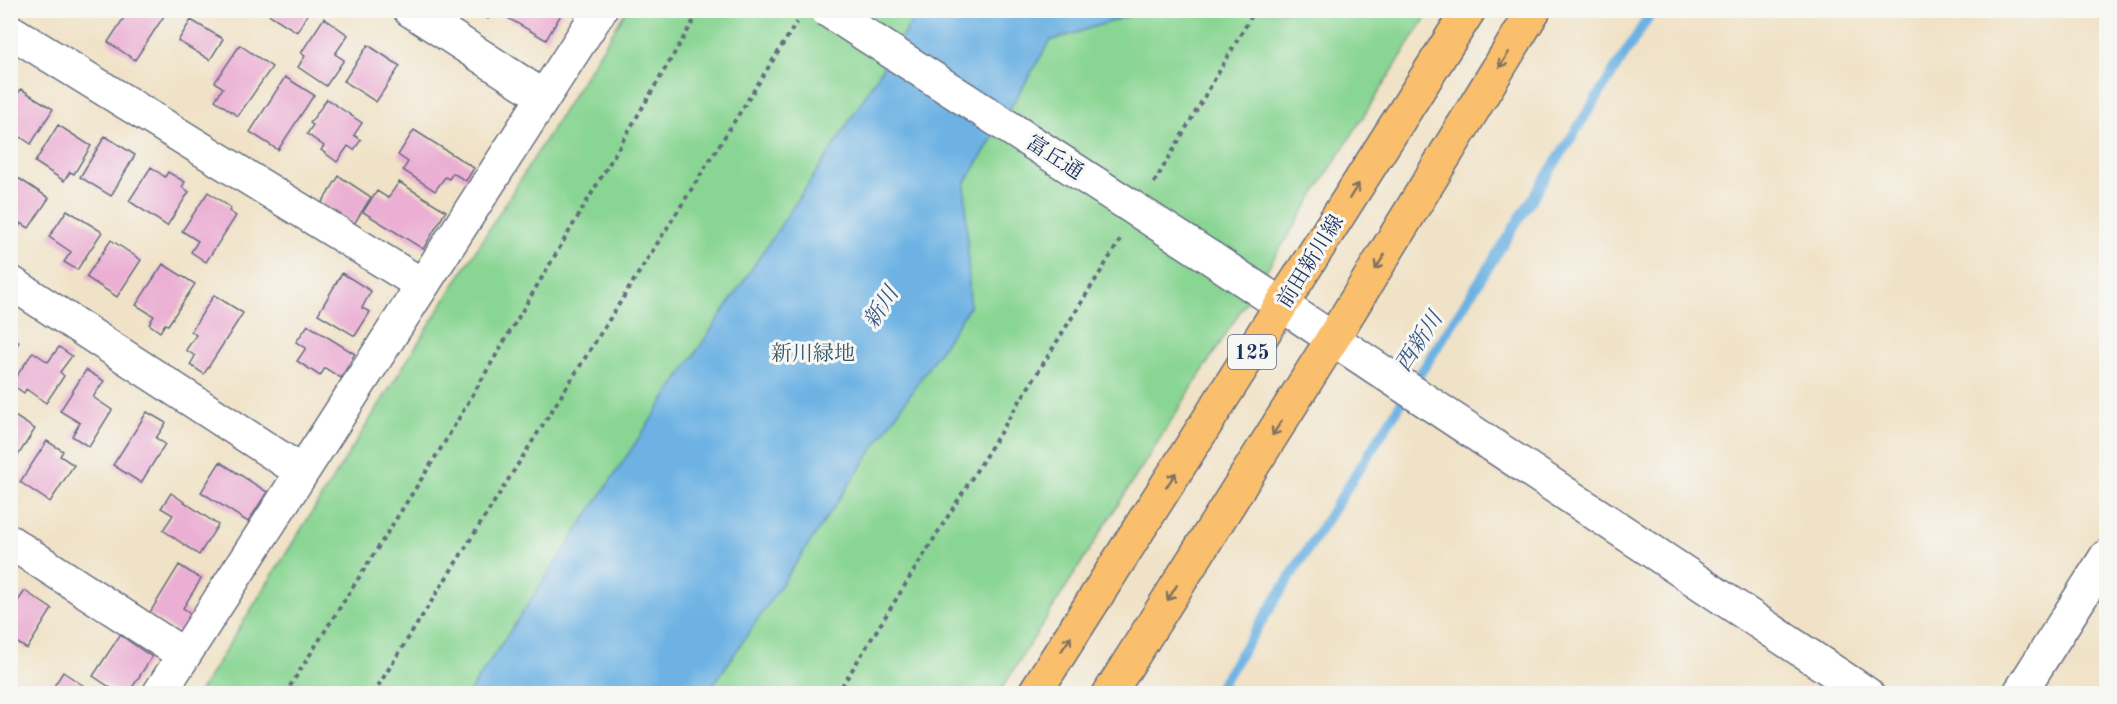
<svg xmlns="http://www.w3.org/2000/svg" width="2117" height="704" font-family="'Old Standard TT','Noto Serif JP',serif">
<rect width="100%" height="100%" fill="#f6f6f2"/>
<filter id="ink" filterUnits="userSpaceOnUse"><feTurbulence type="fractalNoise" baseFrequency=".0167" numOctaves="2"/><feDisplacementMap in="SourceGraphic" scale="12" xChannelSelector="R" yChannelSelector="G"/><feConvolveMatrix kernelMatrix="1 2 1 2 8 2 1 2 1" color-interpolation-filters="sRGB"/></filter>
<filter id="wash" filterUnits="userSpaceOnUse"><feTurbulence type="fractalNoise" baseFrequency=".008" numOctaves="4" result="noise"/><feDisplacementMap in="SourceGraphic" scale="24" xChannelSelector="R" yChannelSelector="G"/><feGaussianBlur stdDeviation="1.35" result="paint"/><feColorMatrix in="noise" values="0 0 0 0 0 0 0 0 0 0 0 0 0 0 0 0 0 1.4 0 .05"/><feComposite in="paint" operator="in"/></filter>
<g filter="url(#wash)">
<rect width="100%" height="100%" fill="#f0e2c6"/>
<path fill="#89d593" stroke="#528278" stroke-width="1.5" d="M626,11h804l-431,682 -801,1z"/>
<path fill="#6db2e3" stroke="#4470a0" stroke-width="1.5" d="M918,11h226l-94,30 -85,143 5,122 -262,387 -240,1 369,-553z"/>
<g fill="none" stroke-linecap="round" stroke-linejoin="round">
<path stroke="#6db2e3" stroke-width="10" d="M1215,694l438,-684"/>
</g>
<g id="blocks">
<path fill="#ebafd3" d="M129,10h39l-33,50 -27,-18z
M262,10h48l-13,22z
M475,10h19l-6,9z
M503,10h58l2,1 -17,29 -45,-26z
M324,18l24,17 -13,19 9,6 -18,26 -28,-19 7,-11 -4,-3z
M191,20l32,19 -13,21 -32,-19z
M240,45l32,22 -34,49 -23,-16 8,-12 -8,-6z
M368,45l32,21 -24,36 -32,-21z
M285,77l29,18 -36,55 -28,-18z
M21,89l32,20 -22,35 -21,-14v-24z
M327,99l35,24 -8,12 7,5 -7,10 -6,-4 -11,16 -16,-12 3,-4 -17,-12 6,-9 -3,-2z
M58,125l33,21 -17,28 -4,-2 -6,9 -29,-19z
M414,130l60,38 -8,13 -13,-8 -4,6 -4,-2 -10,14 -32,-21 5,-8 -10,-7z
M105,136l30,19 -24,41 -31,-19z
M151,167l14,10 3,-5 17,10 -3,5 7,5 -22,34 -38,-25z
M339,176l32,21 -17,27 -33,-20z
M18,178l31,20 -20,30 -8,-5 -2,4 -7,-5 2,-3 -4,-2v-27z
M399,182l47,29 -23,38 -60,-37 14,-21 11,7z
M208,192l23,16 -2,3 7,5 -30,46 -15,-10 7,-11 -16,-10z
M67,210l35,22 -25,38 -13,-8 7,-10 -22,-15z
M111,240l30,20 -24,37 -31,-20z
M163,264l32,20 -27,41 -3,-1 -5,8 -11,-8 5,-8 -18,-11z
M342,273l29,18 -9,17 8,4 -15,24 -37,-22z
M214,295l29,18 -39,61 -14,-9 5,-9 -9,-6 10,-15 -5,-4z
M308,325l47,29 -14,24 -16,-10 -5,8 -23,-15 9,-13 -10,-6z
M10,336l9,6 -9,13z
M59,347l13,9 -12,16 4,4 -18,27 -20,-14 -2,4 -13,-9 22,-32 15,10z
M86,370l18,11 -11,16 19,13 -23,37 -17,-11 8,-13 -20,-12z
M147,412l19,11 -10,15 9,6 -24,39 -28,-18z
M10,413l25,16 -25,39z
M47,441l16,10 -3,5 14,9 -24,37 -30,-20z
M220,462l47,30 -19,30 -47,-30z
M171,493l47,32 -19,30 -36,-25 10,-15 -12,-7z
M179,565l22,14 -18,29 10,7 -12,19 -32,-20z
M25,591l27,18 -25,40 -17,-11v-26z
M120,635l32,22 -24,37h-8l-27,-18z
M63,672l33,22h-47z"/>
</g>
</g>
<g filter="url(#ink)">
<use href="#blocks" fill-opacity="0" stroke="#666e82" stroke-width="1.5"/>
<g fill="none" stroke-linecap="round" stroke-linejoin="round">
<defs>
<path id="minor" d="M410,10l134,87
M10,31l412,254
M10,282l292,190
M10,542l174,113
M159,694l441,-684
M2019,694l87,-137"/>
<path id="tertiary" d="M1211,258l656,436"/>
<path id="primary" d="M1034,694l435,-684
M1109,694l224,-356 201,-328"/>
</defs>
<use href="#minor" stroke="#666e82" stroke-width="36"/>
<use href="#tertiary" stroke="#666e82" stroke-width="36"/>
<use href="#primary" stroke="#666e82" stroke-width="36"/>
<path stroke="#666e82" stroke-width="4" stroke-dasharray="4.5 4.5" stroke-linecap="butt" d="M1154,183l101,-173
M285,694l158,-249 257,-435
M373,694l424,-672
M837,694l284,-455"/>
<use href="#minor" stroke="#fff" stroke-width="33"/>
<use href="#tertiary" stroke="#fff" stroke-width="33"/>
<use href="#primary" stroke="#f9bf6c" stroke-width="33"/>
<defs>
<path id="tertiary-bridge" d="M827,10l384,248"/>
</defs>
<use href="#tertiary-bridge" stroke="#666e82" stroke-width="36" stroke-linecap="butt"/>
<use href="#tertiary-bridge" stroke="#fff" stroke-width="33"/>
</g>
<defs><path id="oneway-shaft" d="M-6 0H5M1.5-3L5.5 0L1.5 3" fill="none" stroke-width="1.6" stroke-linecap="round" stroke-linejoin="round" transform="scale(1.5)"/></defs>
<g stroke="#7f7064">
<use href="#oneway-shaft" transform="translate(1504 60) rotate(122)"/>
<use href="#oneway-shaft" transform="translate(1354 191) rotate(-58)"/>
<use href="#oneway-shaft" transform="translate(1380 262) rotate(122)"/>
<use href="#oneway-shaft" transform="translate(1277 428) rotate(122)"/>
<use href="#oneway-shaft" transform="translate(1171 480) rotate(-57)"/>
<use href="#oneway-shaft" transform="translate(1172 593) rotate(122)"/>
<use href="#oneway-shaft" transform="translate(1066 644) rotate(-57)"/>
</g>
</g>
<g text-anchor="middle" stroke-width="6" stroke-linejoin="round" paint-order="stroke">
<rect fill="#f6f6f2" stroke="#5d6b8a" stroke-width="1.5" x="1228" y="335" width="48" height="34" rx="4.5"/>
<g font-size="20" font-weight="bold" fill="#1b2f5e">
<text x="1252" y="359">125</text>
</g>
<g font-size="21" fill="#1b2f5e" stroke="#f6f6f2">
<text transform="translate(1055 157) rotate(33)" y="7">富丘通</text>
<text transform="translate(1310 261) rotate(-58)" y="7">前田新川線</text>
</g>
<g font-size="21" fill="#36586b" stroke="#f6f6f2">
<text x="813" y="360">新川緑地</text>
</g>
<g font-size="22" font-style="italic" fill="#345686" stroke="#f6f6f2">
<text transform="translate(880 307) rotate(-57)" y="8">新川</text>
<text transform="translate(1418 341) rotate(-57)" y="8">西新川</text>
</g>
</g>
<rect width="2117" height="704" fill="none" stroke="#f6f6f2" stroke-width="36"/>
</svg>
